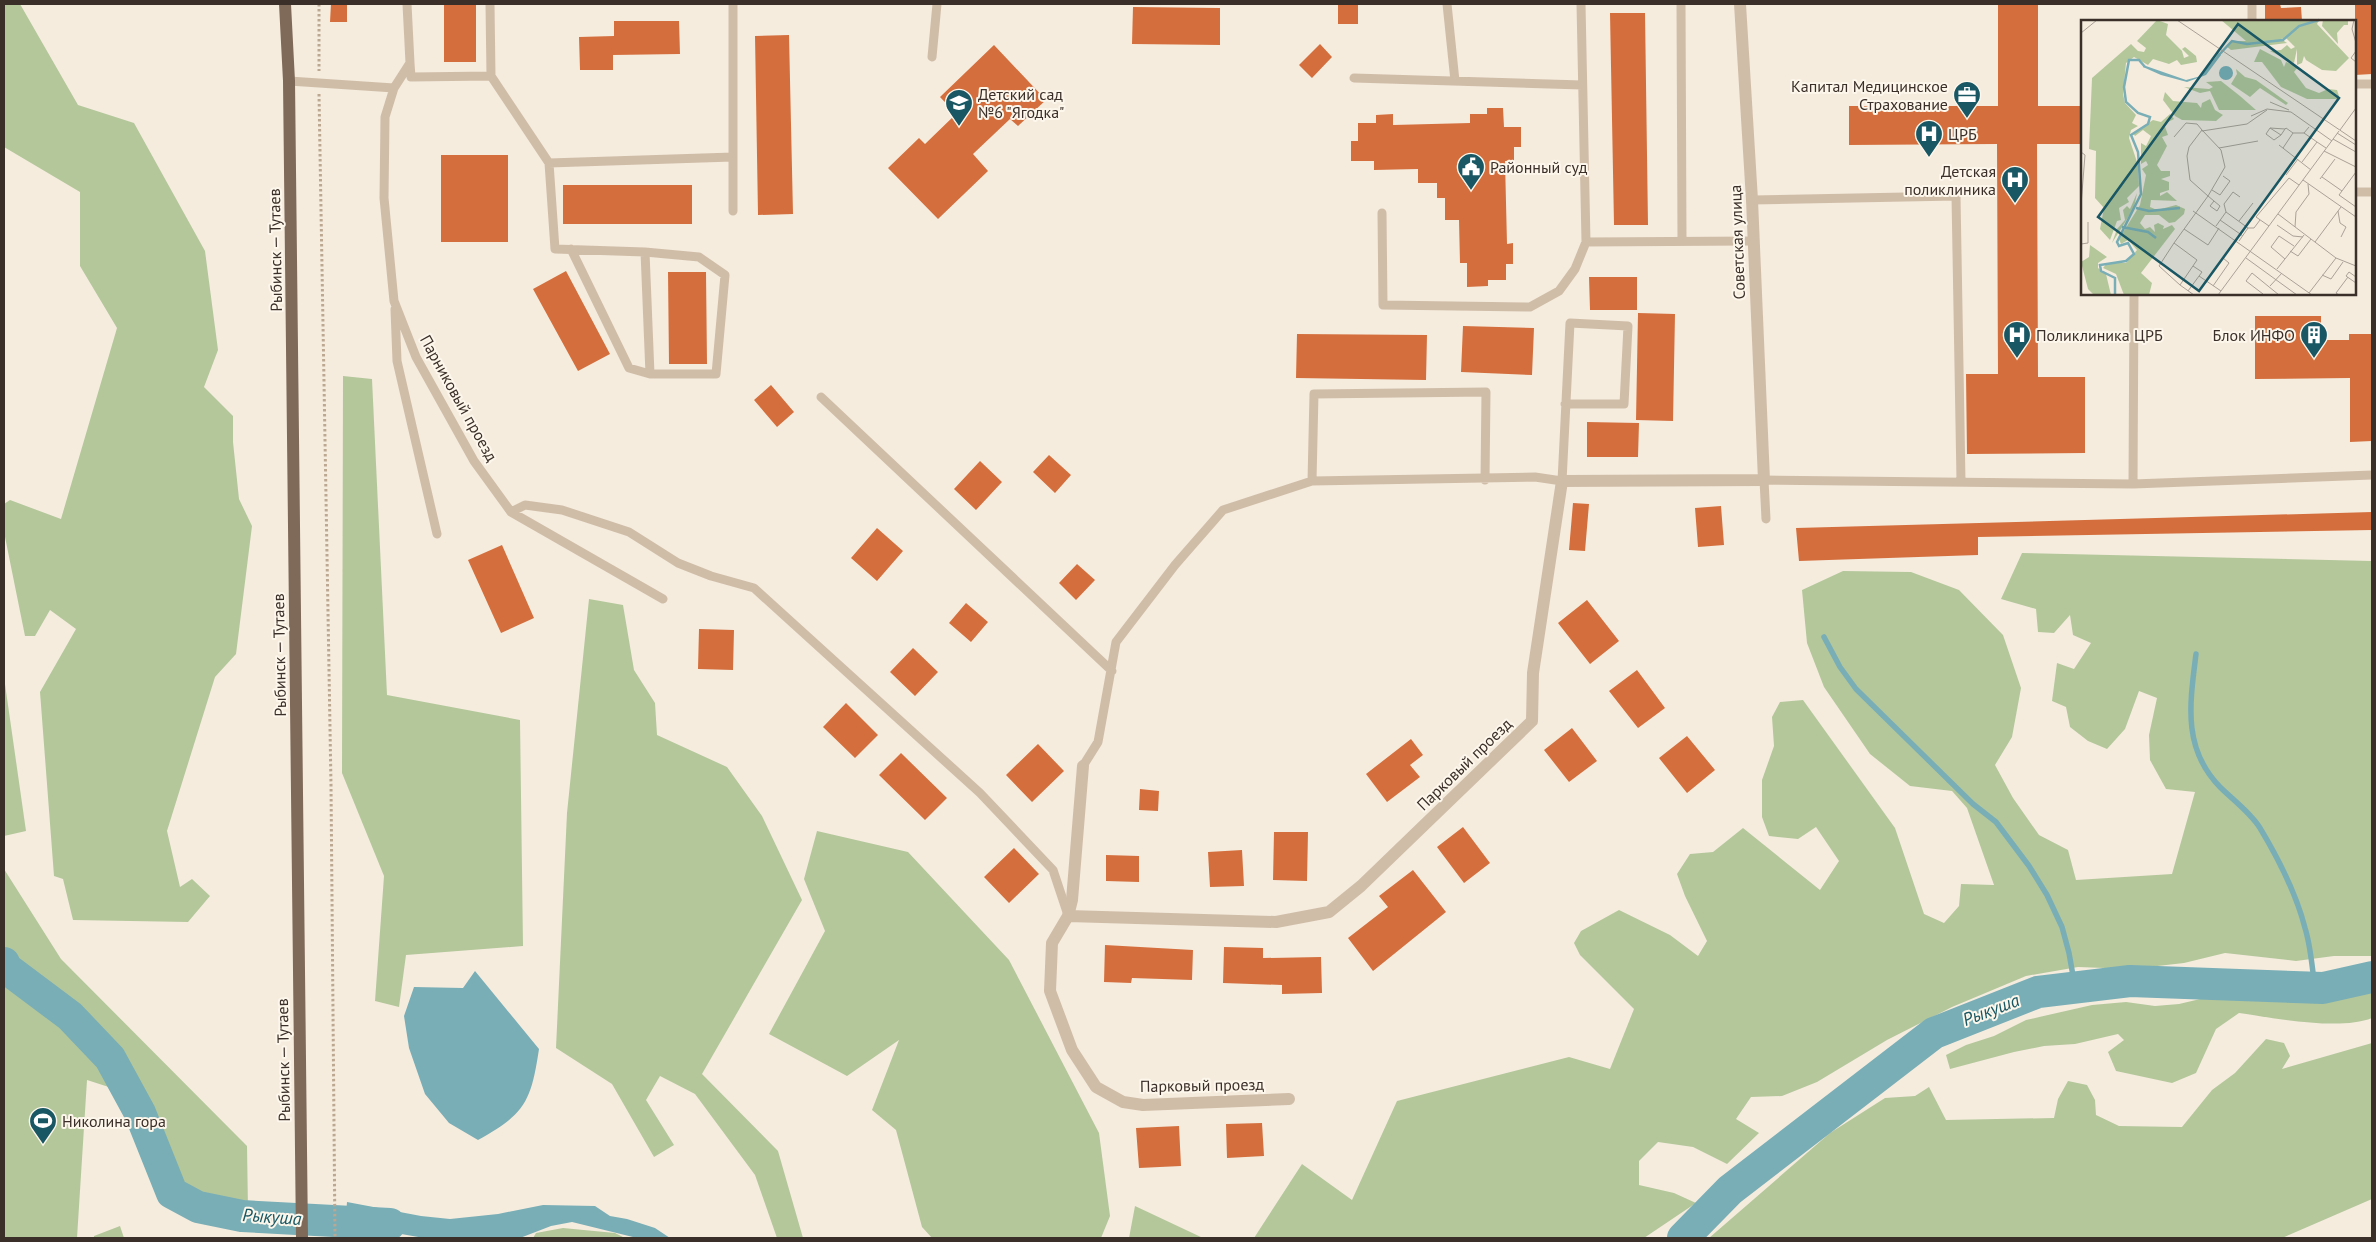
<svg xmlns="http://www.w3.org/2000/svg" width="2376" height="1242" font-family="'PT Sans',sans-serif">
<rect width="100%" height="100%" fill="#f5ecde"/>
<path fill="#b4c79b" d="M4,4h16l58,101 56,18 71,128 13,99 -14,37 29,29v26l6,57 13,27 -16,128 -21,23 -48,154 13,56 12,-8 18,17 -22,26 -115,-2 -10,-41 -9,-3 -14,-184 36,-63 -26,-19 -15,26h-10l-21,-104v-28l6,-4 51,19 56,-191 -37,-62v-74l-76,-45z
M343,376l29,3 15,316 133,25 3,226 -117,9 -7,52 -24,-6 9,-125 -42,-103z
M2022,553l350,8v395h-38l-38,5 -71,-8 -41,10 -53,6 -53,-2 -52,9 -74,31 -65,33 -70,42 -35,14 -31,1 -15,22 23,14 -32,31 -34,-17 -35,-5 -19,19v24l35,8 22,10 -52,35h-390l48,-74 50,36 45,-99 172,-44 41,12 24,-60 -54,-54 -6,-12 7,-12 38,-21 51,25 28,21 9,-15 -22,-45 -8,-22 13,-20 23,-2 30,-24 77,62 19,-29 -23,-34 -18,12 -29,-3 -7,-19v-37l12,-34 -2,-29 8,-15 23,-2 92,128 29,86 20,9 15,-17 2,-22 33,1 -27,-77 -15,-17 -42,-5 -40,-32 -46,-67 -17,-44 -5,-53 41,-19 68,1 48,18 44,45 18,53 -9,49 -17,28 18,33 26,37 29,15 8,30 96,-6 23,-82 -29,-3 -16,-29 -1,-25 8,-37 -18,-7 -14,38 -18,20 -19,-8 -18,-14 -4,-20 -14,-6 5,-38 17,6 17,-26 -18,-8 -3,-20 -16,18 -16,-1 -2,-23 -35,-10z
M589,599l34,6 11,65 21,33 2,32 70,32 35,49 40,84 -100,174 76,77 25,87h-26l-22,-63 -60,-81 -35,-18 -14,24 28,45 -20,12 -42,-73 -56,-36 11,-235z
M4,677l22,154 -22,5z
M817,831l91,21 101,108 90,173 11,83 -9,22h-169l-10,-11 -26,-97 -24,-20 27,-70 -52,36 -78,-42 56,-103 -21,-52z
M4,869l57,90 186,187 1,64 -74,-7 -56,-113 -31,-10 -10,158h-73z
M2372,991v27c-32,13 -98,0 -133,-5l-23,16 -20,44 -24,10 -56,-12 -8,-19 16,-12 -6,-6 -43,10 -31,2 -30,6 -64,17 -4,-14 20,-10 28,-9 32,-16 66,-15 34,-3 29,4 24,-2 34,-8 81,4h38z
M2266,1039l18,4 6,13 -8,13 90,-26v156l-90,39h-573l121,-105 55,-35 30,-2 14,-9 17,33 108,-2 4,-19 10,-18 19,4 8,15 1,15 23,11 63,1 30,-37 23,-17z
M1135,1206l68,32h-74z
M120,1226l4,12h-30v-2z
M563,1228l52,5 10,5h-92l3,-5z"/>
<path fill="#79aeb6" d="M475,971l64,78c-8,53 -14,65 -61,91l-29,-17 -24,-29 -16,-46 -5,-32 10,-29 49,1z
M347,1202l74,14 29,3 48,-5 45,-9 52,1 15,10 17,3 28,9 15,10h-33l-65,-16 -21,4 -31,12h-96l-57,-10 -22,1z"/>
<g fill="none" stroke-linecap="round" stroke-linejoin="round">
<path stroke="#79aeb6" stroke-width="5.5" d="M1824,637l16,30 16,22 117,115 23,18 33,44 18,29 15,32 7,26 6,34
M2196,654c-6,49 -14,94 24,133 13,13 30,25 40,41 18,30 36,65 45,100 6,19 7,40 10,60"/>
<path stroke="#79aeb6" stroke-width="32" d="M4,963l2,5 64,48 40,42 30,55 32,80 26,14 44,9 148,8
M1683,1238l47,-48 204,-157 104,-41 92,-11 193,7 49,-11"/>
</g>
<path fill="#d46f3d" d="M331,4h16v18h-17z
M444,4h32v58h-32z
M1338,4h20v20h-20z
M1998,4h40v102h44v38h-45l1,233h47v76l-118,1 -1,-80h32l-1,-230 -148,1v-39h149z
M2265,4h15l1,4 20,-1 1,14h-37z
M2355,4h17v70l-17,1z
M1133,7l87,1v37l-88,-1z
M1610,13h35l3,212h-34z
M614,21h65l1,33 -67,1v15h-33l-1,-33 35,-1z
M789,35l4,179 -35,1 -3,-179z
M1320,44l12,13 -20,21 -13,-13z
M994,45l52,55 -28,26 -8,-7 -37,35 15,17 -50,48 -50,-51 31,-30 6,6 31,-30 -16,-17z
M1487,108h16l1,19h17v20h-7v14h-9l2,83 6,-1v21h-7v16h-18v6l-21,1v-24h-7l-1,-43h-14v-22h-8v-15h-19v-14l-44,1v-9h-23v-20h7v-18h18v-8l17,-1v11l77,-2v-9h17z
M441,155h67v87h-67z
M563,185h129v39h-129z
M566,271l44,83 -32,17 -45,-82z
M668,272h38l1,92h-38z
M1589,277h48v33h-47z
M1638,313l37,1 -2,107 -37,-1z
M2255,316h66v24h28v-6h23v107l-22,1v-64l-95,1z
M1463,326l71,2 -2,47 -71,-3z
M1297,334l130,1 -1,45 -130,-2z
M771,385l23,27 -17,15 -23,-27z
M1587,422l52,1 -1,34h-51z
M1049,455l22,20 -16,18 -22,-21z
M980,461l22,21 -26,28 -22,-21z
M1573,503l16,1 -4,47 -16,-1z
M1721,506l3,39 -26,2 -3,-39z
M2372,512v18l-394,7v18l-179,6 -3,-33z
M877,528l26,23 -26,30 -26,-23z
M502,545l32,73 -33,15 -33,-73z
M1077,564l18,16 -19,20 -17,-17z
M1587,600l32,41 -29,23 -32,-41z
M966,603l22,19 -17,20 -22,-19z
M699,629l35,1 -1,40 -35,-1z
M913,648l25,24 -23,24 -25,-24z
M1637,670l28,38 -27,20 -29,-37z
M846,703l32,32 -23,23 -32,-31z
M1572,728l25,33 -28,21 -25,-32z
M1687,736l28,34 -28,23 -28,-35z
M1411,739l12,16 -13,10 10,12 -33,25 -21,-28z
M1038,744l26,27 -32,31 -26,-27z
M901,753l46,45 -22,22 -46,-45z
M1140,789l19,2 -1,20 -19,-1z
M1463,827l27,36 -26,20 -27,-36z
M1274,832h34l-1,49 -34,-1z
M1014,848l25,26 -30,29 -25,-26z
M1242,850l2,36 -34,1 -2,-35z
M1106,855l33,1v26l-33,-1z
M1413,870l33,42 -73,59 -25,-33 40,-31 -9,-11z
M1105,945l88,5 -1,30 -60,-2 -1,5 -27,-1z
M1224,947l39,1v10l58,-1 1,36 -40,1v-9l-59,-2z
M1262,1123l2,33 -37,2 -1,-34z
M1179,1126l2,40 -42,2 -3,-40z"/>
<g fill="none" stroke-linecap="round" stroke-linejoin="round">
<path stroke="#bca791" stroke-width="3" stroke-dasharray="2.5 2.5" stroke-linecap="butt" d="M319,4v67
M319,94l12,691 4,453"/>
<path stroke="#d0bda8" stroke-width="9" d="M407,4l3,59 -16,25 -9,29 -1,81 10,103 22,56 58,104 37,51 152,87
M1447,4l8,77
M1581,4l5,238 167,-1
M1681,4l1,237
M2252,4v17
M932,57l5,-53
M410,63l1,14 80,-1 -1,-72
M491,76l58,87 184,-6
M1354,78l228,7
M289,81l105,7
M2355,84h17
M549,163l6,86 90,3 5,122 -21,-6 -58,-119
M2355,192h17
M1752,200l204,-4 5,285
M733,211v-207
M1382,213l1,92 147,2 29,-16 16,-22 11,-27
M645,252l54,5 26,18 -9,99h-66
M395,309l2,52 40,173
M821,397l291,274
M1312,481l2,-87 172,-2 -1,88
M2133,484l239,-9
M511,512l14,-7 37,5 67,22 49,31 33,13 43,12 226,205 73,77 15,45
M1766,519l-2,-39 369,4 1,-190
M1083,766l15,-24 18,-100 59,-77 48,-55 89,-29 223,-4 27,4 8,-158 58,3 -4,78h-59"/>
<path stroke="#d0bda8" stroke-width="12" d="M1068,916l4,-16 11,-134
M1289,1099l-146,6 -20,-3 -27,-15 -24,-37 -22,-59 2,-48 16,-27 208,6 53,-10 32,-26 171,-165 1,-48 29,-192 202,-1 -12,-280 -12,-196"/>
<path stroke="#7f6958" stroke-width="12" d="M285,4l4,77 13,1157"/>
</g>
<defs>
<symbol id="office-pin" viewBox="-11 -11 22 30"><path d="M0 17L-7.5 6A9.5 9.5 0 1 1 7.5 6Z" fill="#185763" stroke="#fcf6eb"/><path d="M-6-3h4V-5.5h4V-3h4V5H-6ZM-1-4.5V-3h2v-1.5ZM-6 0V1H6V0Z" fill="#fff"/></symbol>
<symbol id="school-pin" viewBox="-11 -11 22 30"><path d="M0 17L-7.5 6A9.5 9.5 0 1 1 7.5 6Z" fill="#185763" stroke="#fcf6eb"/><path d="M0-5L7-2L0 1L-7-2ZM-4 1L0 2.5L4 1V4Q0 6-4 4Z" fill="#fff"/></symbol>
<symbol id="hospital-pin" viewBox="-11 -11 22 30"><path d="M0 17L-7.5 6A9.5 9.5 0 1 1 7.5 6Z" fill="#185763" stroke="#fcf6eb"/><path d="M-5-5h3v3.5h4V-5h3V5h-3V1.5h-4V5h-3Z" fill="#fff"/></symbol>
<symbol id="civic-pin" viewBox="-11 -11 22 30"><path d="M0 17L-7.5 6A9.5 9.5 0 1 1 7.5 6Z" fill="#185763" stroke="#fcf6eb"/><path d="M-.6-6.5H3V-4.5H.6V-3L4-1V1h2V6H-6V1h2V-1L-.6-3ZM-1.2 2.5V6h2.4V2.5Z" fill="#fff"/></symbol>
<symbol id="building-pin" viewBox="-11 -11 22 30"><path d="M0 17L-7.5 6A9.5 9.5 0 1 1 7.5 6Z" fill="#185763" stroke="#fcf6eb"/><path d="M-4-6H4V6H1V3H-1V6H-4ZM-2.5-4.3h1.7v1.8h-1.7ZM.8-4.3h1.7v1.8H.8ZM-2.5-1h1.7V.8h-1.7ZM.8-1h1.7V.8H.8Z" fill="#fff"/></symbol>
<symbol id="stadium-pin" viewBox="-11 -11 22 30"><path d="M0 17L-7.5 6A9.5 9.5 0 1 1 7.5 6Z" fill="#185763" stroke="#fcf6eb"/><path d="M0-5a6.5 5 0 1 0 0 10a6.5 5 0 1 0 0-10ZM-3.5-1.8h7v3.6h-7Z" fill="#fff"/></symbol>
</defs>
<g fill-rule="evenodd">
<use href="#office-pin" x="1951" y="79" width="32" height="43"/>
<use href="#school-pin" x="943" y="87" width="32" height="43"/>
<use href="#hospital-pin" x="1913" y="118" width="32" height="43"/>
<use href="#civic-pin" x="1455" y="151" width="32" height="43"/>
<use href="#hospital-pin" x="1999" y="164" width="32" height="43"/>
<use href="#hospital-pin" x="2001" y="319" width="32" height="43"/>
<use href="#building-pin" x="2298" y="319" width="32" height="43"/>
<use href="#stadium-pin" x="27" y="1105" width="32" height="43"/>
</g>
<g text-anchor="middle" stroke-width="4" stroke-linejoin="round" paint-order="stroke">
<g font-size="16" fill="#3b3029" stroke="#fcf6eb" text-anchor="start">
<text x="1948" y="92" text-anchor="end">Капитал Медицинское<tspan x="1948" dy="18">Страхование</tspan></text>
<text x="978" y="100">Детский сад<tspan x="978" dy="18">№6 "Ягодка"</tspan></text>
<text x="1948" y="140">ЦРБ</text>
<text x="1490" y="173">Районный суд</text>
<text x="1996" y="177" text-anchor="end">Детская<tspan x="1996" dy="18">поликлиника</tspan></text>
<text x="2036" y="341">Поликлиника ЦРБ</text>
<text x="2295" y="341" text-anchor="end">Блок ИНФО</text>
<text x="62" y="1127">Николина гора</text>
</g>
<g font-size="16" fill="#3b3029" stroke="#fcf6eb">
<text transform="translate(1737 242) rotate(-92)" y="6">Советская улица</text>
<text transform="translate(275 250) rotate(-91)" y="6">Рыбинск — Тутаев</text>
<text transform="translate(459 398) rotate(61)" y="6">Парниковый проезд</text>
<text transform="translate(279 655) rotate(-91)" y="6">Рыбинск — Тутаев</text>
<text transform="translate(1464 764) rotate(-44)" y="6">Парковый проезд</text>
<text transform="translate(283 1060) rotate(-91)" y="6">Рыбинск — Тутаев</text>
<text transform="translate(1202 1085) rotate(-1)" y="6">Парковый проезд</text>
</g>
<g font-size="18" font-style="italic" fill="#185763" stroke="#fcf6eb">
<text transform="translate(1991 1010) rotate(-21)" y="6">Рыкуша</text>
<text transform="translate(272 1217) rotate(4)" y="6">Рыкуша</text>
</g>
</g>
<g transform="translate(2081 20)">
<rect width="275" height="275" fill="#f5ecde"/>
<path d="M76,0l11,4 -2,11 16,16 2,7 5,-2 -7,-7 3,-2 11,9 1,6 -16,3 -4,-5 -8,4 -16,-5 -5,6 -14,-8 -8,6 -3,31 2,9 11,12 -4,8 6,3 -7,4 -2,8 9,27 1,21 -12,12 2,4 -10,6 2,12 -4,1 -7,19 -10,-11 4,-21 -9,-10 1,-47 -7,-2 3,-71 39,-34 7,7 6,1 2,-4 -9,-7zM140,0h98l-2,4 32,34 -13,13 -14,-1 -16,-10 -2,-4 -2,7 -5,2v-16l-3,14 -24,-12 11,-1 6,-5 4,4 4,-2 -9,-9 -5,1 6,4 -56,7 -5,-4 5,-5h15zM242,0h25v5h-4l-7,8 1,11 -16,-18zM179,29l21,11 3,7 2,-5 12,5 -4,5 12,16 13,5 9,-4 9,1 3,9h-33l-26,-12 -19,-25h-8zM155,49l9,8 11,3 32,23 -2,2 -26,-17 -10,9 -19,-13 6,-10zM140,61l19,15 16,14h-37l-9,-19 -10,2 -16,-6 25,2 4,-2 -7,-5zM84,72l8,9 24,2 4,5 1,-5 8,-4 5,11 8,5 -7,6 -34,-1 -7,-4 -12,-16zM89,94l4,5 -10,5 4,11 -6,2 5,9 -10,19 4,6h9v5l-9,3 8,3v8l-9,3v3l7,-4 10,9 -26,-1 -1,7 7,3 19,-5 9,4 -1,5 -9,8 -6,1 -10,-8h-14l-5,8 5,6 5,-2 5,5 -1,-7 4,-2 6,3 -1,3 9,-4 3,4 -34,44 11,10 -3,12h-25l-8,-21 -13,-6 4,-5h19l11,-13 -9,-10 -7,4 -2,-5 21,-34 6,-30 -4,-6 6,-4 -2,-4 -5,3v-21l5,3 5,-10 -8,-6 -8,6 -2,-3 20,-13 8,2zM56,173l-3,15 -22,35 5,-14 8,-9 -2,-10 4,-4 3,3zM9,225l17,12 -9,6v5l8,6 5,21h-17l-6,-6 -7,-27 8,-5z" fill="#b4c79b"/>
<path d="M138,33l2,2 -15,20 -19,7 -26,-7 -18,-8v-2l43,15 15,-4zM138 53a7 7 0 1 1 14 0a7 7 0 1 1-14 0Z" fill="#79aeb6"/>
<path fill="none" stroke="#79aeb6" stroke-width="2.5" d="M137,36l14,-15 15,3 36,-4 16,-14 20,-6M55,188l13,3 31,-3M41,207l26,5 8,6M34,275v-17l-14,-7 -1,-6 26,-4 8,-7 -6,-11 -9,3 -2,-4 24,-48 -3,-42 -7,-17 17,-11 2,-7 -12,-4 -12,-11 -2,-15 5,-27h10l6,7"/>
<path fill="none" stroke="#aba196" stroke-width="1" d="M96,0l179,121M273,0l-2,9 4,14M0,13l16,-13M275,31l-5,7 5,4M189,82l19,8M170,96l16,-7 24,3 41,29M228,107l-5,6 13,9M189,108l-4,6 8,6 7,-5M204,109l-15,-1 11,7 4,-6 1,-1 7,5M121,110l19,20 4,17 -17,29 12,10 -3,5 -7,-5 4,-5M259,110l16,-22M121,111l45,-7 20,-14M256,113l19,12M93,117l12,-14 11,1 5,6 -13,17 -2,9 3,24 18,16 -34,47 23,17 -17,25 14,10M252,119l23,13M198,125l32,25M138,128l39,-7M202,128l10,-15h11M243,131l32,16M0,132l4,3 -4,50M221,142l15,-20 9,6M275,152l-17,23 17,12M205,155l12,-16M241,157l20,14M239,159l15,-20M222,160l53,37M131,170l8,5 10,-14 -7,-5M112,191l119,84M257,191l2,12 6,4 -5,10M145,192l-2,-8 9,-12 7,5M197,194l58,44 20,8M139,200l23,16M158,201l14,-18M196,205l16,11 10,1M135,206l10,-14 22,16h6l6,-8M188,206l-13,-9 33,-39 10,7M214,207l1,-15 13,-18 -1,-10M103,209l24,16 11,-17M158,221l9,-13M234,222l26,-35M93,223l-15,23 21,19M0,224l7,-1v-21M209,231l8,5 13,-17M165,238l51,37M204,239l-14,-12 8,-11 15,10M196,249l27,-34M241,255l9,4 12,-17M118,256l22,15M275,257l-7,-5 -3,4 10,7M132,266l16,-23 -6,-5M189,266l12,-13M107,271l14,-19 -9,-6M228,273l27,-35M182,274l-17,-13 6,-8 27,22M137,275l121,-164M258,275l-3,-2 12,-16"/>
<path fill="#185763" fill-opacity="0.15" stroke="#185763" stroke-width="2.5" d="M157,4l101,74 -140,193 -101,-74z"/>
<rect width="275" height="275" fill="none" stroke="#3b3029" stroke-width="2.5"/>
</g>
<rect width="2376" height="1242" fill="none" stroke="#3b3029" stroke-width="10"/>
</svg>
